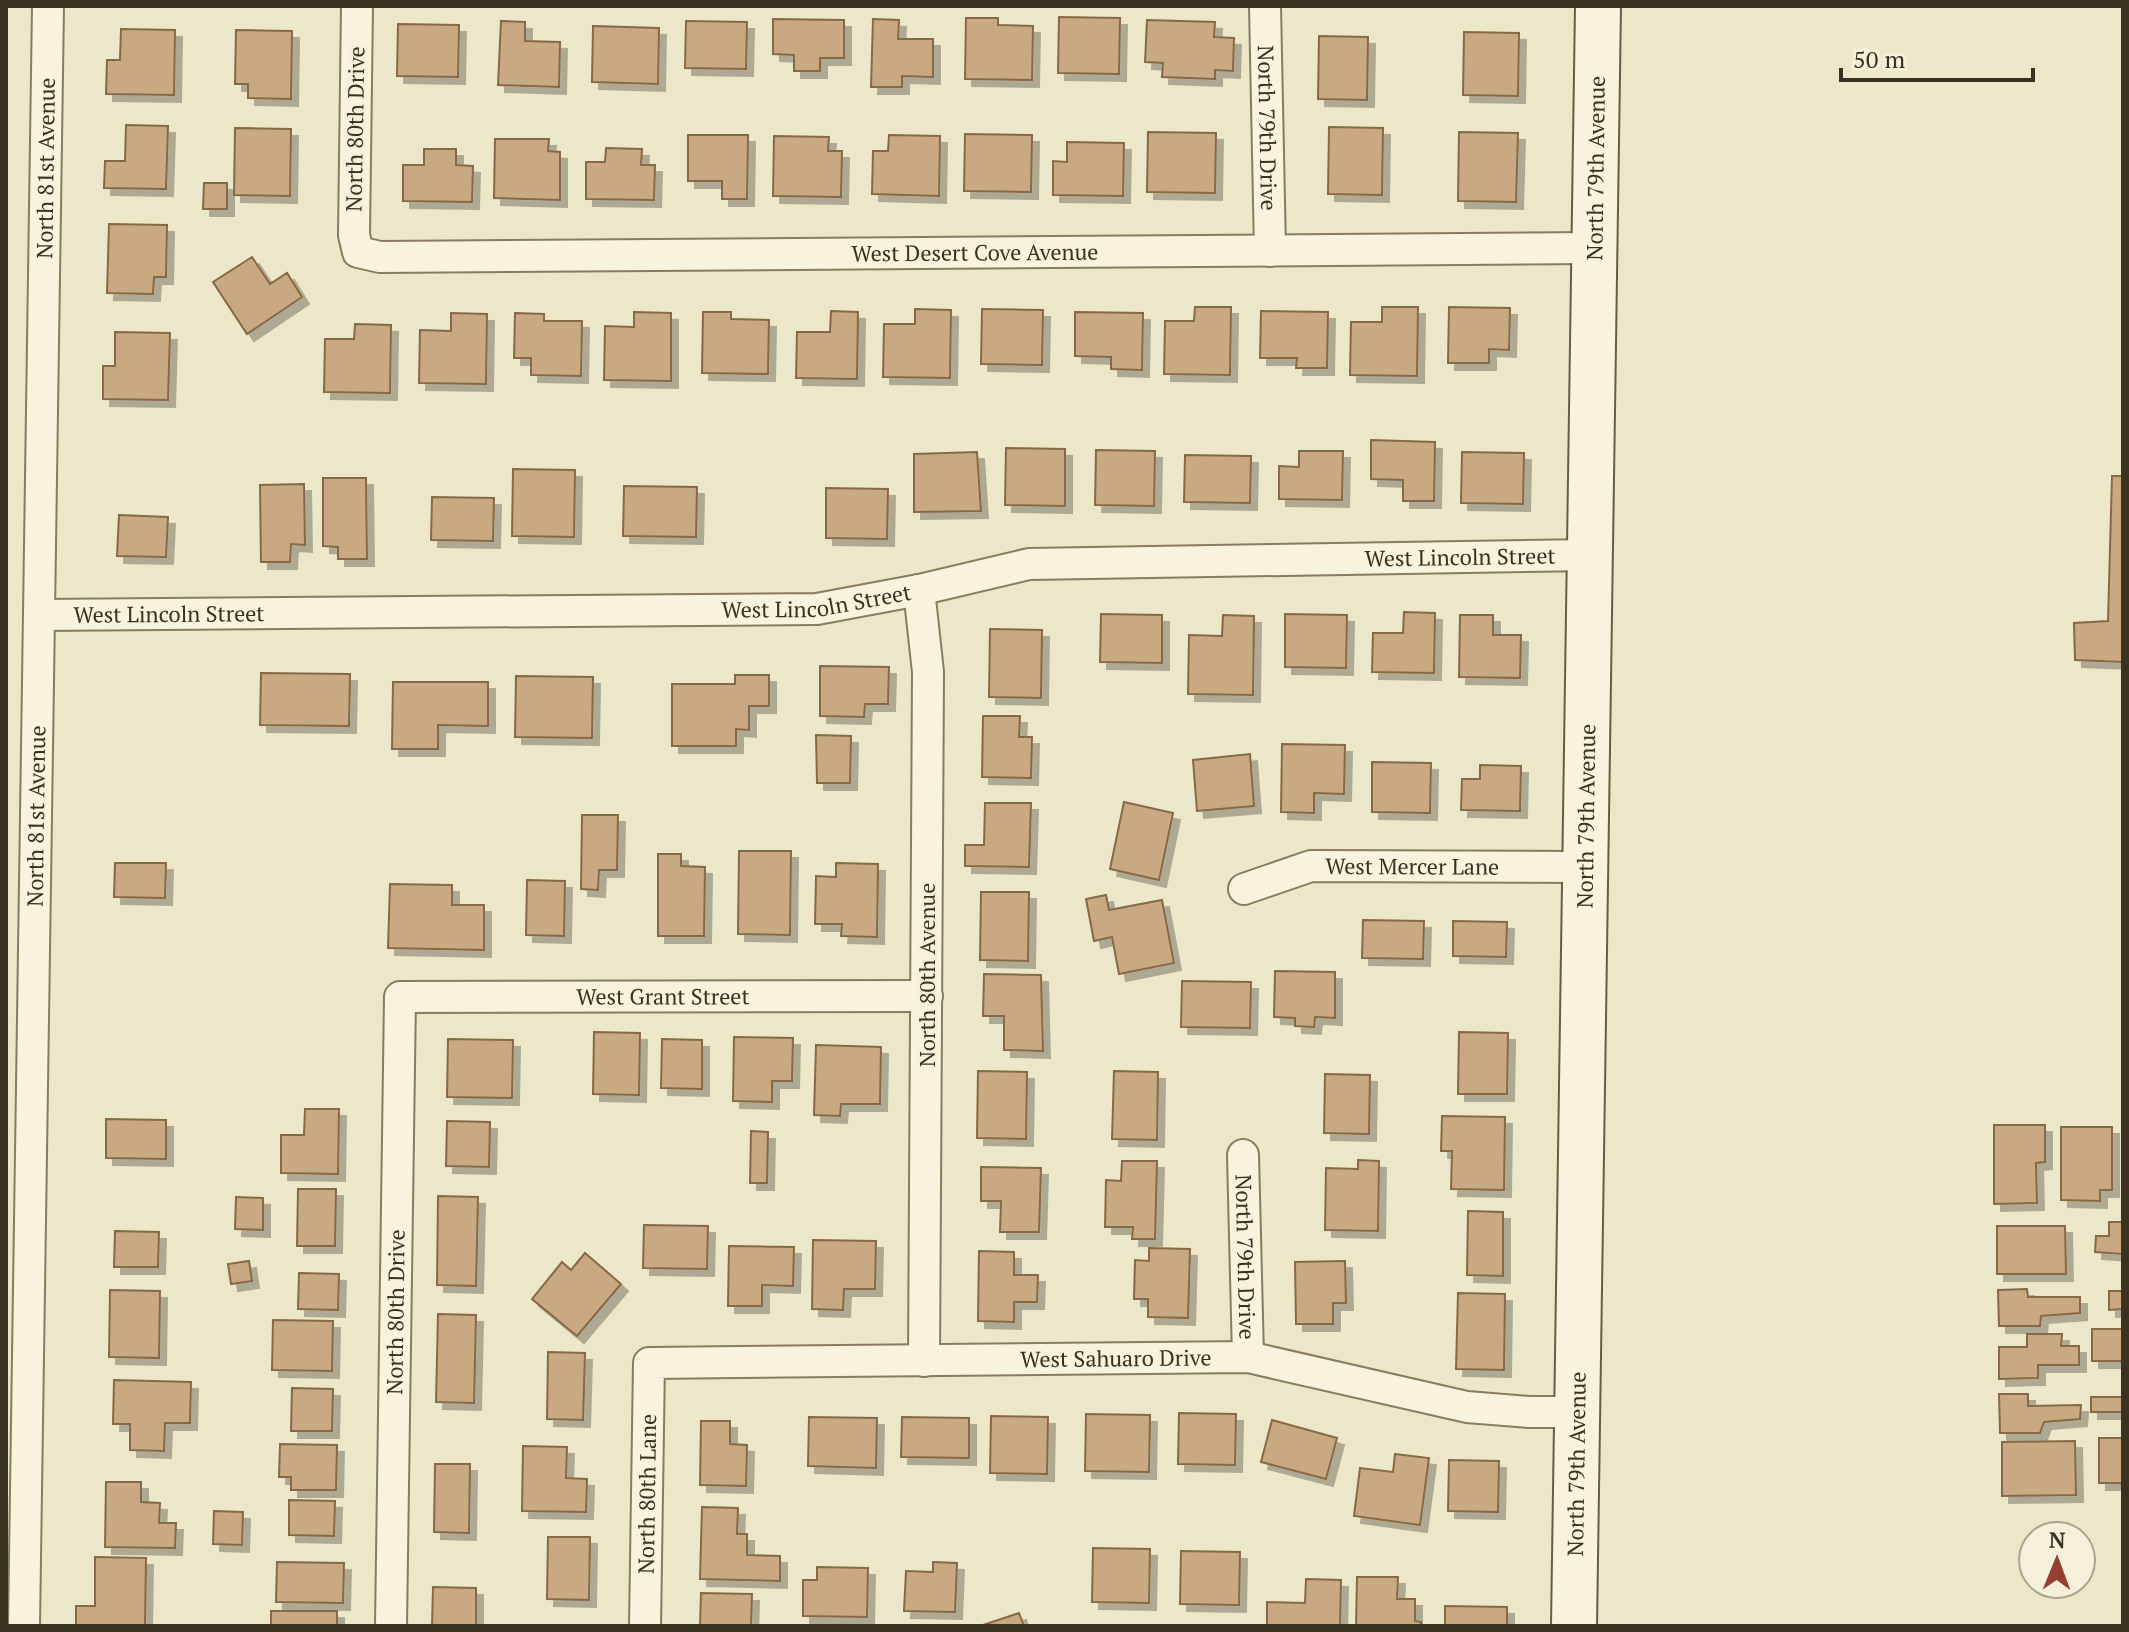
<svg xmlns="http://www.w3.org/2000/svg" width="2129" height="1632" font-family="'PT Serif',serif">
<defs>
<filter id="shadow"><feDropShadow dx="7" dy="7" stdDeviation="0" flood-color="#0004"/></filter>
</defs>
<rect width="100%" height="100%" fill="#ede7c9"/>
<path fill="#c9a981" stroke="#866946" stroke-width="2" filter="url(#shadow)" d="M1059,17l61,1 -1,56 -61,-1z
M966,18h32v7l35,1 -1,54 -67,-1z
M773,19l71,1v38h-24v13h-26v-16l-21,-1z
M873,19l26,1 -1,19h35v38l-31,-1v11h-31z
M1147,20l68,2 -1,15 20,1 -1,33 -18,-1v9l-53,-2 1,-14 -18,-1z
M501,21l24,1v19l35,1 -1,45 -61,-2z
M686,21l61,1 -1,47 -61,-1z
M398,24l61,1 -1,52 -61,-1z
M593,26l66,2 -1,56 -66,-2z
M121,29l54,1 -1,65 -68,-1 1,-34h13z
M236,30l56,1 -1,68 -43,-1v-14h-13z
M1464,32l55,1 -1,63 -55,-1z
M1319,36l49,1 -1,63 -49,-1z
M126,125l42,1 -2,63 -62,-1 1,-27h20z
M1329,127l54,1 -1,67 -54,-1z
M235,128l56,1 -1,67 -56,-1z
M1148,132l68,1 -1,60 -68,-1z
M1459,132l59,1 -2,69 -58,-1z
M965,134l67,1 -1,57 -67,-1z
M688,135h60l-1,64h-25v-18h-34z
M889,135l51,1 -1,60 -67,-2 1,-43h15z
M774,136l55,1 -1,14h14l-1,46 -68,-1z
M495,139h54l-1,12 12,1v48l-66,-2z
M1067,142l57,1 -1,53 -70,-1v-34l14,1z
M606,148l36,1 -1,16h14l-1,35 -68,-1v-37h19z
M424,149h32v16l17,1 -1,36 -69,-1v-36h21z
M204,183h23v26h-24z
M109,224l58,1 -1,52h-12l-1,17 -46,-1z
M252,257l18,27 17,-11 15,24 -55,37 -34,-52z
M1195,307h36l-1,68 -66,-1 1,-53h29z
M1382,307h36l-1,69 -67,-1 1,-53h31z
M1449,307l61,1 -1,42 -20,-1v14h-41z
M915,309l36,1 -1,68 -67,-1 1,-53h31z
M982,309l61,1 -1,55 -61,-1z
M831,311l27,1 -1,67 -61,-1 1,-46h33z
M1261,311l67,1 -1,56h-31l1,-10h-37z
M634,312l37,1v68l-67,-1 1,-54 29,1z
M703,312h28v7l38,1 -1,54 -66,-1z
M1075,312l68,1 -1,57 -31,-1v-12l-36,-1z
M451,313l36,1 -1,70 -67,-1 1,-53 31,1z
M515,313l29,1v7h38l-1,55 -50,-1v-17h-17z
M355,324l36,1 -1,68 -66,-1 1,-53h29z
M115,332l55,1 -2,67 -65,-1v-33h12z
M1371,440l64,2 -1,59h-31v-21l-32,-1z
M1006,448l59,1v57l-60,-1z
M1096,450l59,1 -1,55 -59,-1z
M1299,451h44l-1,49 -63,-1v-33l20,1z
M977,452l4,59 -67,1v-58z
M1462,452l62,1 -1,51 -62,-1z
M1185,455l66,1 -1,47 -66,-1z
M513,469l62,1 -1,67 -62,-1z
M2112,476h11v186l-48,-2 -1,-37 34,-2z
M323,478h43l1,81h-29v-12l-15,-1z
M304,484l1,61 -14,-1 -1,18h-29l-1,-77z
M624,486l73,1 -1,50 -73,-1z
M826,488l62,1 -1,50 -61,-1z
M432,497l62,1 -1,43 -62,-1z
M119,515l49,2 -2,40 -49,-1z
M1404,612l31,1 -1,60 -62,-1 1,-39h30z
M1101,614l61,1v48l-62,-1z
M1285,614l62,1 -1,53 -61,-1z
M1223,615l31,1 -1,79 -65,-1 1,-59 33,1z
M1460,615h33v20h28l-1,43 -61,-1z
M990,629l52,1 -1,68 -52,-1z
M820,666l69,1 -1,37h-23l-1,13 -44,-1z
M261,673l89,1 -1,52 -89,-1z
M735,675h34v31h-20v24l-13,-1v17h-64v-62h63z
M516,676l77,1 -1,61 -77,-1z
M393,682h95v44l-50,-1v24h-46z
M983,716h37l-1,21h13l-1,41 -49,-1z
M816,735l35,1 -1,47h-33z
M1282,744l63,1 -1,49 -30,-1v20l-33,-1z
M1250,754l4,52 -57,5 -4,-51z
M1372,762l59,1 -1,50 -58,-1z
M1480,765l41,1 -1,45 -59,-1 1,-31h18z
M1124,802l49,11 -14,67 -49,-11z
M985,803h46l-2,64 -64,-1v-21h19z
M582,815h36l-1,55h-18l-1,20 -17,-1z
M739,851h52l-1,84 -52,-1z
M658,854h23v12l24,1 -1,69h-46z
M115,863h51l-1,35 -51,-1z
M836,863l42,1 -1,73 -36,-1 1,-12h-27l1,-48 20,1z
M527,880l38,1 -1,55 -38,-1z
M390,884l62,1v20h32v45l-96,-2z
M981,892h48l-1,69 -48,-1z
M1106,895l3,15 53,-10 12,63 -55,11 -7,-37 -18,4 -8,-42z
M1363,920l61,1 -1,38 -61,-1z
M1453,921l54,1 -1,35 -53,-1z
M1275,971l60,1v46l-20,-1 -1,10 -19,-1v-8l-21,-1z
M984,974l57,1 2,76 -39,-1v-34h-21z
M1182,981l69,1 -1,46 -69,-1z
M594,1032l46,1 -1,62 -46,-1z
M1459,1032l49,1 -1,61h-49z
M734,1037l59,1 -1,43h-20v21l-39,-1z
M448,1039l65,1 -1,58 -65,-1z
M662,1039l40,1v49l-41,-1z
M816,1045l65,2 -1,57h-39l-1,12 -26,-1z
M978,1071l49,1 -1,67 -49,-1z
M1114,1071l44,1 -1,68 -45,-1z
M1325,1074l45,1 -1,59 -45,-1z
M305,1109h34l-1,65 -57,-1v-38h23z
M1442,1116l63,1 -1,73 -53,-1 1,-38h-11z
M106,1119l60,1v39l-60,-1z
M447,1121l43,1 -1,45 -43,-1z
M1994,1125h51v37l-9,1 1,40 -43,1z
M2061,1127h51v63h-12v11l-39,-1z
M751,1131l17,1 -1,51h-17z
M1358,1160l21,1 -1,70 -53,-1 1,-62 32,1z
M1122,1161h35l-2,78h-23l1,-12h-28l1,-47 15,1z
M981,1167l60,1 -2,64h-39l1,-31h-20z
M298,1189h38l-1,57h-38z
M438,1196l40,1 -2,89 -39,-1z
M236,1197l27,1v32l-28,-1z
M1468,1211l35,1v64l-36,-1z
M2109,1222h14v32l-28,-2 1,-16h13z
M644,1225l64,1 -1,43 -64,-1z
M1997,1226h68l1,48h-69z
M115,1231l44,1 -1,35h-44z
M813,1240l63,1 -1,48h-31l-1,21 -31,-1z
M729,1246l65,1 -1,39 -31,-1v21h-34z
M1149,1248l41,1 -2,69 -40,-1v-18h-14l1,-39 14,1z
M979,1251l35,1v23h24l-1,27h-23v20l-36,-1z
M585,1253l36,31 -44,52 -45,-37 30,-37 9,8z
M249,1261l3,20 -21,3 -3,-20z
M1345,1261l1,42h-13v21h-37l-1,-62z
M299,1273l40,1 -1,36 -40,-1z
M2027,1289l1,8h52v16l-39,3 -1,10h-41l-1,-36z
M110,1290l50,1 -1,67 -50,-1z
M2109,1291h14v18l-14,1z
M1458,1293l47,1 -1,76 -48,-1z
M438,1314l38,1 -2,88 -38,-1z
M273,1320l60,1 -1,50 -60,-1z
M2092,1329h31v32h-31z
M2027,1334h35l-1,12h18v19h-41v13l-39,1v-32h28z
M548,1352l37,1 -2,67 -36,-1z
M114,1380l77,2 -1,41h-25l-1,28 -34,-1v-26h-17z
M292,1388l41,1 -1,42h-41z
M1999,1394h29v12l53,-1 -1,14 -36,3 -4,11h-40z
M2091,1397h32v15h-32z
M1179,1413l57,1 -1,51 -57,-1z
M1086,1414l64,1 -1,57 -64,-1z
M991,1416l57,1 -1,57 -57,-1z
M809,1417l68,1 -1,50 -68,-2z
M902,1417l67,1v40l-68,-1z
M1272,1420l65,18 -11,41 -65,-17z
M701,1421h29v23l17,1 -1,41 -46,-1z
M2099,1438h24v53l-2,-8h-22z
M2075,1441l1,54 -74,1v-54z
M280,1444l57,1 -1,45h-45v-13h-12z
M523,1446l44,1 -1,31 21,1 -1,33 -64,-1z
M1395,1454l34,4 -9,67 -66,-9 6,-48 33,4z
M1449,1460l50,1 -1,51 -50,-1z
M435,1464h35l-1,69 -35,-1z
M106,1482h35v20l19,1 -1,20h17l-1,25 -70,-1z
M289,1500l46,1 -1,35 -45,-1z
M702,1507l36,1 -1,26h10v21l33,1v25l-80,-2z
M214,1511l29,1 -1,33 -29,-1z
M548,1537h42l-1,63 -42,-1z
M1093,1548l57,1 -1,54 -57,-1z
M1181,1551l59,1 -1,53 -59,-1z
M95,1557l51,1 -1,68h-69v-20h19z
M277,1562l67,1 -1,40 -67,-1z
M933,1562l24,1 -2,49 -51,-1 2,-40 27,1z
M817,1567l51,1 -1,49 -64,-1v-36h14z
M1357,1577h41l-1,22h18v22l6,1v4h-65z
M1306,1579l35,1 -1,46h-73v-24l38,1z
M433,1587l43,1v38h-44z
M701,1593l51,1 -1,32h-51z
M1445,1606l62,1v19h-62z
M271,1611h66v15h-66z
M1019,1613l5,13h-44z"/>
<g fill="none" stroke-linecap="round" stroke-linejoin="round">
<defs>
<g id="street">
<path id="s1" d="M357,6l-3,229 4,17 22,5 1214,-9"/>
<path id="s2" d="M1265,6l5,245"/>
<path d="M919,590l9,82 -4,689"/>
<path id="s3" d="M39,615l778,-6 102,-19 110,-26 560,-9"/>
<path id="s4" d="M1244,889l67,-23 275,1"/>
<path id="s5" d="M1243,1155l5,202"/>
<path id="s6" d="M24,1626l24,-1620"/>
<path id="s7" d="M391,1626l9,-629 527,-1"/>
<path id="s8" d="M645,1626l4,-263 599,-6 219,50 62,5h50"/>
</g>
<g id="secondary">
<path id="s9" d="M1574,1626l24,-1620"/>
</g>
</defs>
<use href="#street" stroke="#887b5f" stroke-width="34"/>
<use href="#secondary" stroke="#6a5c42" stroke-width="48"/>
<use href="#street" stroke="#f8f3dc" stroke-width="30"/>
<use href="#secondary" stroke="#f8f3dc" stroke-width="44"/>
</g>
<g text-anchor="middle" stroke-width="6" stroke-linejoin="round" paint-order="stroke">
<g font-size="22" fill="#3a3121" stroke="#f4f0d9">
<text transform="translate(355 129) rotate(-89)" y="8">North 80th Drive</text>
<text dy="8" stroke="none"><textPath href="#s2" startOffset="122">North 79th Drive</textPath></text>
<text dy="8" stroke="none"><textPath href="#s6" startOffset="1458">North 81st Avenue</textPath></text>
<text dy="8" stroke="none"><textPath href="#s9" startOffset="1458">North 79th Avenue</textPath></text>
<text dy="8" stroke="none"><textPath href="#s1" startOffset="864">West Desert Cove Avenue</textPath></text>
<text dy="8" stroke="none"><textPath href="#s3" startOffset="1426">West Lincoln Street</textPath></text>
<text dy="8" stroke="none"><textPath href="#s3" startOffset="778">West Lincoln Street</textPath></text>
<text dy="8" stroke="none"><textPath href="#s3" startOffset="130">West Lincoln Street</textPath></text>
<text dy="8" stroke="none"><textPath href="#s6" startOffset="810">North 81st Avenue</textPath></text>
<text dy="8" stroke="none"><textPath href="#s9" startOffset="810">North 79th Avenue</textPath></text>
<text dy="8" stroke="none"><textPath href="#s4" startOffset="172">West Mercer Lane</textPath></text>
<text transform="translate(927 975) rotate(-90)" y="8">North 80th Avenue</text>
<text dy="8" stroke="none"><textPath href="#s7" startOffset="892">West Grant Street</textPath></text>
<text dy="8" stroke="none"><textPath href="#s5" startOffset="102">North 79th Drive</textPath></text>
<text dy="8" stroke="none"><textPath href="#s7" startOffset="314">North 80th Drive</textPath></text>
<text dy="8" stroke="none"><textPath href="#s8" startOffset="730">West Sahuaro Drive</textPath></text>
<text dy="8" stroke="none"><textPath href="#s9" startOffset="162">North 79th Avenue</textPath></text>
<text dy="8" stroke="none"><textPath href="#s8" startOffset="132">North 80th Lane</textPath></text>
</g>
</g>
<rect width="2129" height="1632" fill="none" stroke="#3a3121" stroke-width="16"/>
<g transform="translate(2057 1560) rotate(1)"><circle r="38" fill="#f4f0d9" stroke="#aaa48f" stroke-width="2"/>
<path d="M0-6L14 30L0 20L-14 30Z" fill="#953f32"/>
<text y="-12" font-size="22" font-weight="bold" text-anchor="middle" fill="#3a3121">N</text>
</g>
<path d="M1841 68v12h192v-12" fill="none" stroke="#3a3121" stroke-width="4"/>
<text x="1853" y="68" font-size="24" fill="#3a3121" stroke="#f4f0d9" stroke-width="6" paint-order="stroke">50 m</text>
</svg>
